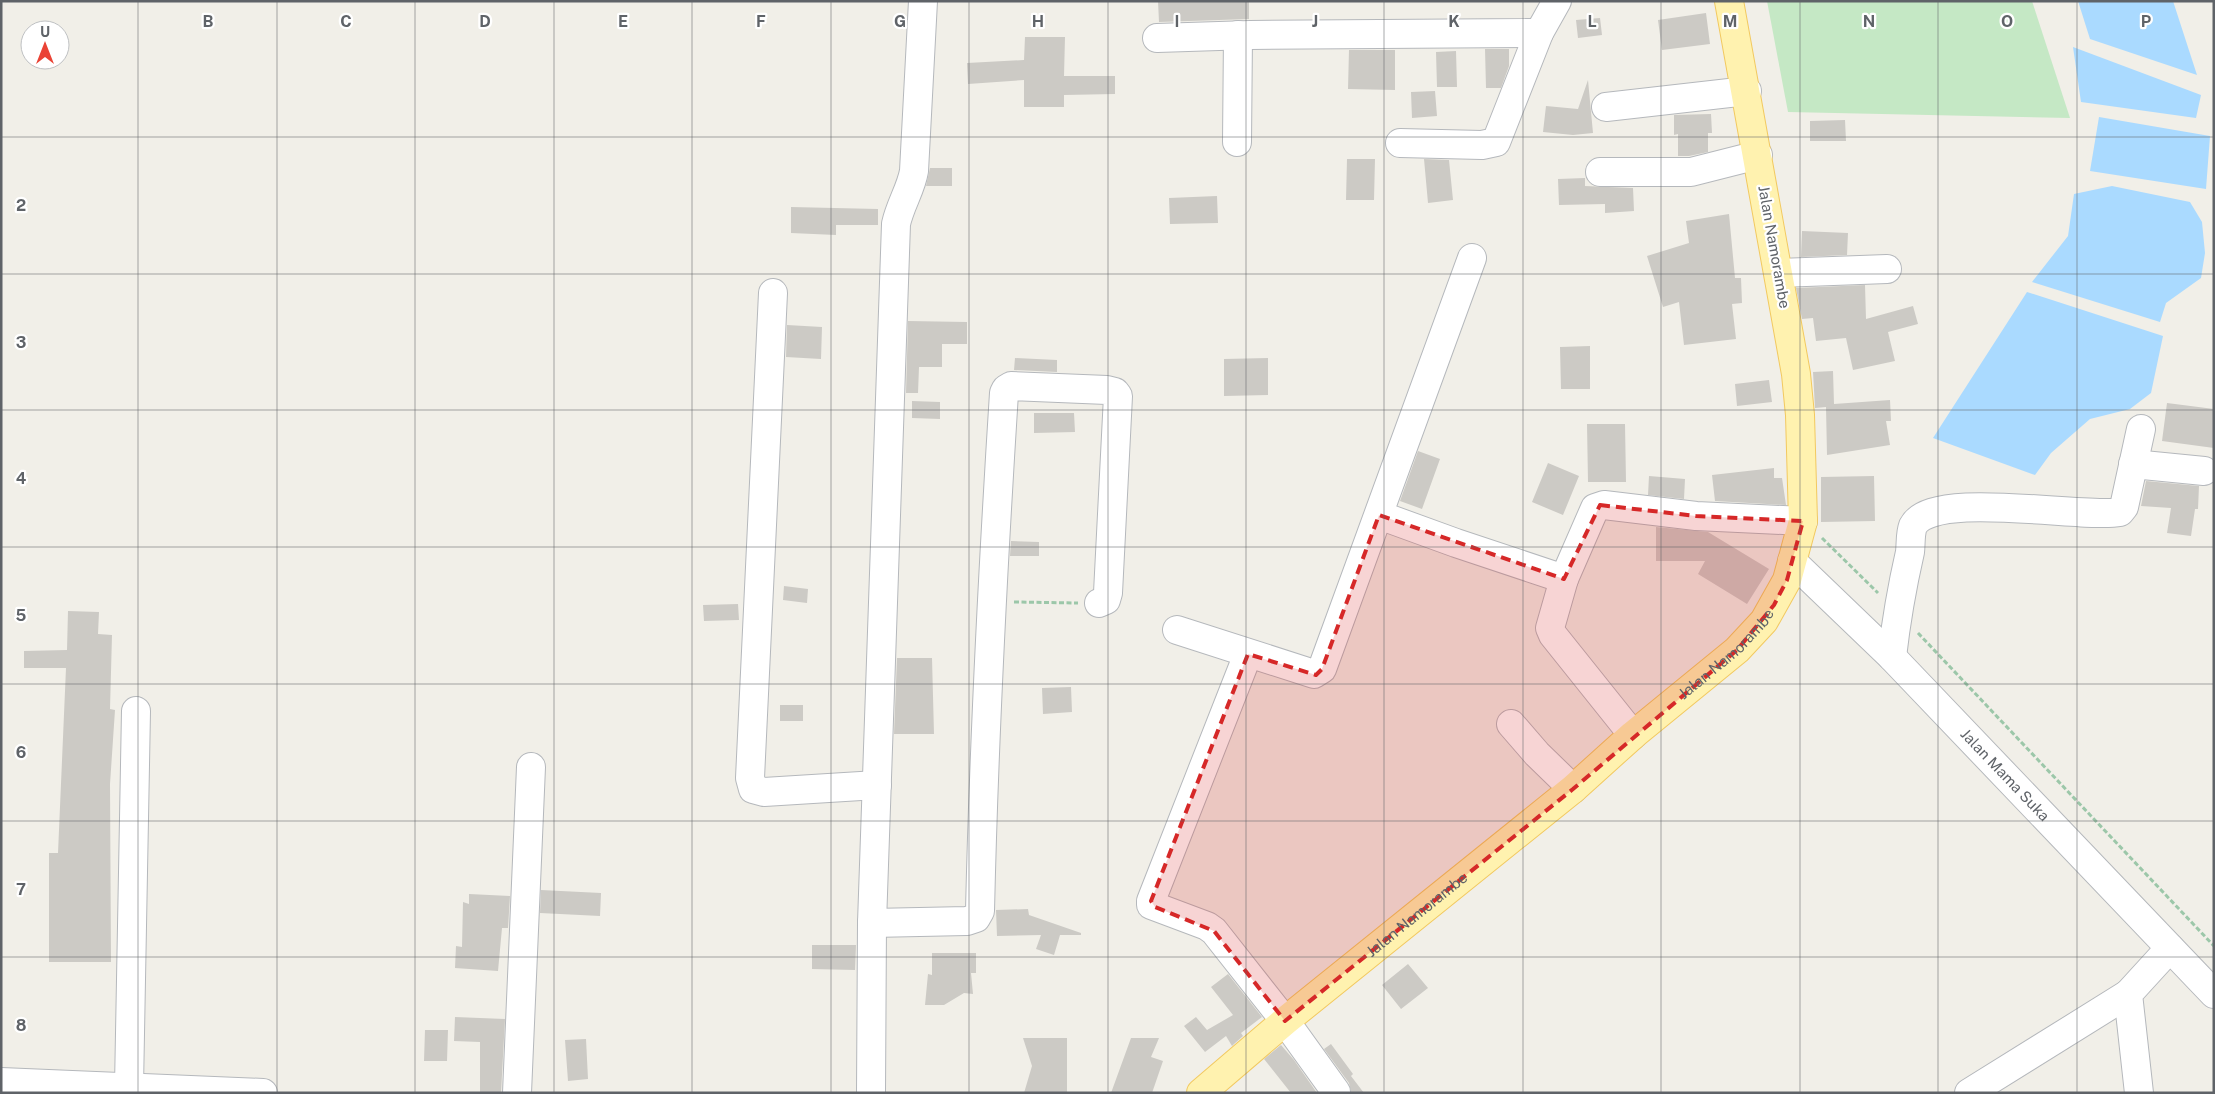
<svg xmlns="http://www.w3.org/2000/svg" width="2215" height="1094" font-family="'Public Sans',sans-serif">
<rect width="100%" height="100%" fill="#f1efe8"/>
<path fill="#c5e8c5" d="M1767,1h265l38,117 -282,-6z"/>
<path fill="#aadaff" d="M2078,1h95l24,74 -107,-36z
M2073,47l128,48 -5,23 -115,-16z
M2099,117l111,19 -4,53 -116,-18z
M2112,186l78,16 12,20 3,31 -4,25 -35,25 -6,19 -128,-40 36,-46 6,-42z
M2027,292l136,44 -12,57 -21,16 -40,10 -39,34 -16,22 -102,-37z"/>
<path fill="#cccac5" d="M1158,1h91v18l-90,3z
M1706,13l4,31 -48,6 -4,-30z
M1600,18l2,17 -24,3 -2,-18z
M1025,37h40l-1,39h51v18l-51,1v12h-40v-27l-56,4 -1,-21 57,-3z
M1485,49h24v17l-8,22h-15z
M1349,50h46v40l-47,-1z
M1456,51l1,36h-20l-1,-35z
M1588,80l5,53 -20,2 -30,-3 3,-26 32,3z
M1435,91l2,25 -25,2 -1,-26z
M1711,114l1,19h-4v19l-19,4h-11v-22l-4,1v-20z
M1845,120l1,21h-36v-20z
M1347,159h28l-1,41h-28z
M1424,159l25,1 4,40 -25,3z
M930,168h22v18h-26z
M1585,178v8l48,2 1,23 -29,2v-9l-46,1 -1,-26z
M1217,196l1,27 -48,1 -1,-26z
M791,207l87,2v16h-42v10l-45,-2z
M1729,214l6,64h6l1,25 -10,1 4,35 -52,6 -5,-43 -16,5 -16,-51 42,-13 -3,-22z
M1802,231l46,2 -1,22 -46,2z
M1865,285l1,34 47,-13 5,18 -30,8 7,29 -42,9 -7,-32 -30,3 -3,-23 -11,1 -6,-31z
M908,321l59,1v22h-25v23h-23l-1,26h-12z
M787,325l35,2 -1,32 -35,-2z
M1590,346v43h-29l-1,-42z
M1015,358l42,2v12l-43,-2z
M1268,358v37l-44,1v-37z
M1833,371l1,33 56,-4 1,21h-5l4,24 -63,10 -1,-48 -11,1 -2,-36z
M1769,380l3,22 -35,4 -2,-22z
M912,401l28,1v17l-28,-1z
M2167,403l47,6v39l-52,-7z
M1034,413h40l1,19 -41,1z
M1587,424h38l1,58h-38z
M1418,451l22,8 -18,50 -22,-8z
M1548,463l31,13 -16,39 -31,-13z
M1774,468v10h8l4,27 -71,-4 -3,-26z
M1649,476l36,3 -1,20 -36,-4z
M1874,476l1,45 -54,1v-45z
M2146,481l53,5 -1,23h-3l-4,27 -24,-3 4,-25 -30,-2z
M1656,527l52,5 61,37 -22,35 -49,-30 7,-13h-49z
M1011,541l28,1v14h-29z
M784,586l24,3 -1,14 -24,-3z
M738,604l1,16 -35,1 -1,-16z
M68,611l31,1 -1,22 14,1 -2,74 5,1 -5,74 1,178h-62v-109h9l8,-185h-42v-17l43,-1z
M897,658h35l2,76h-40z
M1071,687l1,25 -29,2 -1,-26z
M780,705h23v16h-23z
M541,890l60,3 -1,23 -60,-3z
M469,894l41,2 -2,32h-6l-4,43 -43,-3 1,-22 6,1 1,-45 6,2z
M1028,909l1,6 52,18v2h-21l-6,20 -18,-6 5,-14 -44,1 -1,-26z
M812,945h44l-1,25 -43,-1z
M932,953h44v20h-5l2,21 -9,-1 -20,12h-19l3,-31 4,1z
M1408,964l20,24 -27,21 -19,-24z
M1228,974l34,43 -21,16 2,3 -9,8 -2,2 -6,-10 -21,16 -21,-26 12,-9 11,13 26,-15 -22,-28z
M455,1017l50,2 -4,74h-21v-51l-26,-1z
M425,1030h23l-1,31h-23z
M1023,1038h44v55h-43l8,-27z
M1131,1038h28l-8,19 12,4 -11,32h-41z
M586,1039l2,40 -20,2 -3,-41z
M1331,1044l22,30 -2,2 13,17h-13l-2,-10 -25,-34z
M1281,1045l13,15 23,33h-26l-27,-34z"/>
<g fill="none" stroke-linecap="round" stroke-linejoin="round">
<defs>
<g id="minor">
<path d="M1157,38l93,-3 289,-2 18,-32"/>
<path d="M1606,107l141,-16"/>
<path d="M1237,142l1,-107"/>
<path d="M1400,143l82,2 14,-3 43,-109"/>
<path d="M1600,172h91l67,-17"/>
<path d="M1779,273l108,-4"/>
<path d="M773,293l-23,485 3,11 11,3 113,-7"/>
<path d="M2133,464l71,7"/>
<path d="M1379,515l77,28 108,36"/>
<path id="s1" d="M1792,561l100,96 322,337"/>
<path d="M1177,630l137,44 8,-5 150,-411"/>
<path d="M1248,654l-97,247v4l56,21 7,5 71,90 51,71"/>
<path d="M1892,657c4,-35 10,-70 18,-105 1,-8 0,-18 3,-26 19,-37 168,-7 207,-14l4,-5 17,-78"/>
<path d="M1511,724l26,30 36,35"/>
<path d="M1633,735l-80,-100 -3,-7 14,-49 31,-71 9,-3 92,11 107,5"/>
<path d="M872,923l95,-2 9,-3 4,-7c4,-173 13,-345 24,-518l2,-4 5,-3 96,4 8,2 3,4 -10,197 -2,7 -7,3"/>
<path d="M1,1082l262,11"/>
<path d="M129,1087l7,-376"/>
<path d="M517,1093l14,-326"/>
<path d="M871,1093l1,-170 24,-699c4,-19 15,-35 18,-53l9,-170"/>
<path d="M1969,1093l159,-99"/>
<path d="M2139,1093l-11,-99 42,-46"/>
</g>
<g id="major">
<path id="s2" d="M1201,1093l84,-72 288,-232 60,-54 104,-85 27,-29 23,-41 16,-59 -3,-106 -4,-41 -67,-373"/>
</g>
</defs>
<use href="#minor" stroke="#b5b8bc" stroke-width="30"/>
<use href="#major" stroke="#f2c960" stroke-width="30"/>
<path stroke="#9cc7a9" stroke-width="3" stroke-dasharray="5 2.5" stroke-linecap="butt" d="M1822,538l56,55
M1014,602l64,1
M1918,633l296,313"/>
<use href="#minor" stroke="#fff" stroke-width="28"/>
<use href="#major" stroke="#fff2af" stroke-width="28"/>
</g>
<path fill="#d62828" fill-opacity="0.2" stroke="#d62828" stroke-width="4" stroke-dasharray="10 6" stroke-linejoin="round" d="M1600,505l96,11 107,5 -16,59 -13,25 -37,45 -164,139 -288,232 -71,-90 -59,-24 -4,-6 97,-247 68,21 6,-6 57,-154 185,64z"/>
<path fill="none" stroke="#5f6368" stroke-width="1" stroke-opacity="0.55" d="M138,1v1092M277,1v1092M415,1v1092M554,1v1092M692,1v1092M831,1v1092M969,1v1092M1108,1v1092M1246,1v1092M1384,1v1092M1523,1v1092M1661,1v1092M1800,1v1092M1938,1v1092M2077,1v1092M1,137h2213M1,274h2213M1,410h2213M1,547h2213M1,684h2213M1,821h2213M1,957h2213"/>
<g text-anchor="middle" stroke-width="4.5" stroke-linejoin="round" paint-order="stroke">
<g font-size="15" fill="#5f6368" stroke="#fff">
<text transform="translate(1774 247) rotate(80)" y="5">Jalan Namorambe</text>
<text dy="5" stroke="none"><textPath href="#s2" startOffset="685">Jalan Namorambe</textPath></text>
<text dy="5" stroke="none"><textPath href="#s1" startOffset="302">Jalan Mama Suka</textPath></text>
<text dy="5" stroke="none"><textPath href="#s2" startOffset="280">Jalan Namorambe</textPath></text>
</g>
</g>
<g font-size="16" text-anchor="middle" font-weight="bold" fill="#5f6368" stroke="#fff" stroke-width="4.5" stroke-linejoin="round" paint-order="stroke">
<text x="208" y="27">B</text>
<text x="346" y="27">C</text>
<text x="485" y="27">D</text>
<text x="623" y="27">E</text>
<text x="761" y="27">F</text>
<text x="900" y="27">G</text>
<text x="1038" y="27">H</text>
<text x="1177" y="27">I</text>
<text x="1315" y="27">J</text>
<text x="1454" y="27">K</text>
<text x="1592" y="27">L</text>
<text x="1730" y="27">M</text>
<text x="1869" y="27">N</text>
<text x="2007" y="27">O</text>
<text x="2146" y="27">P</text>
<text x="21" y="211">2</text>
<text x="21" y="348">3</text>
<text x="21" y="484">4</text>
<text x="21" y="621">5</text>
<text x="21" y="758">6</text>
<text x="21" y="895">7</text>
<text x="21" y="1031">8</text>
</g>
<rect width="2215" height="1094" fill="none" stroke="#5f6368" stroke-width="5"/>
<g transform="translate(45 45)"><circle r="24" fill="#ffffff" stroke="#bfc1c3"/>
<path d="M0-4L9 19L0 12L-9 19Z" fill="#ea4335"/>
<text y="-8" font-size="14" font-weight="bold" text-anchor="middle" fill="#5f6368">U</text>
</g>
</svg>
